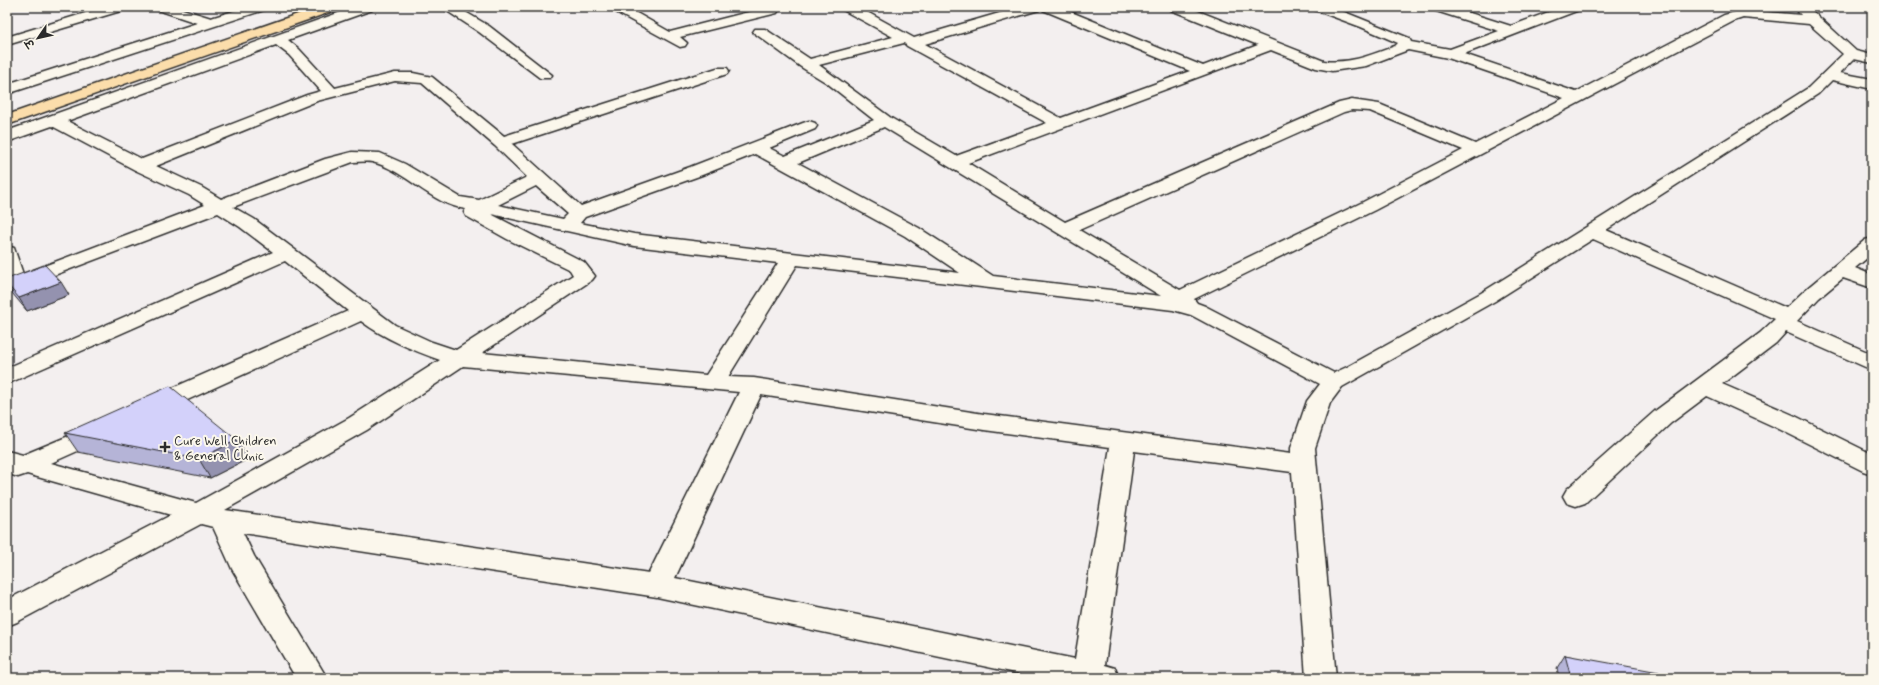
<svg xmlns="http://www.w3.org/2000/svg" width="1879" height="685" font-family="Mynerve,'Playpen Sans Deva',sans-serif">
<rect width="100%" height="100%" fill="#f3efef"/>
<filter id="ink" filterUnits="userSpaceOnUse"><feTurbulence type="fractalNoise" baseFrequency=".025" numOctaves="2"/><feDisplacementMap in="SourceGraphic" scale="8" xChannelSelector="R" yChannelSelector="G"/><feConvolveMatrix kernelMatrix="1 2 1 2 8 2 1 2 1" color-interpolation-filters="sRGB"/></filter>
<g filter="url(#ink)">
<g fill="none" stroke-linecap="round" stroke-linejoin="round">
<defs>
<path id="minor" d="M105,7h21l-2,3 -117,35v-8z
M156,7h20l35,11 35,-11h20l-2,3 -257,84v-10l190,-61 -39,-13z
M355,7h19l-2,3 -84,30 11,9 36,39 60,-15h18l19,4 72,59 213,-68h10l2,3 -2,3 -215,70 69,62 109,-39 113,-44 6,-2 6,2 2,3 -2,3 -46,19 16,8 89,-36 -47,-37 -26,-16 -48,-35 2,-3h10l45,30 83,-22 -50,-27 -2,-3h17l56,31 106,-31h21l-2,3 -114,34 136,74 129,-47 -147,-61 -2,-3h18l144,59 55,-21 -87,-35 -2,-3h19l136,54c26,3 47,-6 71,-15l3,-3 -37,-16 -46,-17 -2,-3h19l77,31 2,4 39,7 49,-18 -66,-21 -2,-3h20l60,19 51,-19h19l-2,3 -115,44 112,38 148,-77 19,-5 58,5 -7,-8h14l48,44 16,4v8l-18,-4 -14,14 32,6v10l-40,-9 -14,14 -212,136 180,78 19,-18 60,-50 7,-2v16l-17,14 17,7v13l-29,-10 -24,20 -22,23 75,33v16l-86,-38 -10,11 -54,41 71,31 79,39v20l-9,-3 -88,-44 -68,-31 -36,27 -86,80 -9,3 -9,-3 -4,-7 4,-7 88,-78 105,-78 15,-14 -182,-80 -98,62 -153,86 -12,16 -15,45 21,230h-30l-14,-206 -158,-21 -29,214 10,3 4,10h-79l-383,-81 -414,-64 11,23 73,122h-31l-64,-109 -19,-42 -12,-3 -184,98 -10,4v-26l164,-85 -144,-41 -9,3 -9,-3 -2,-3v-20l16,4 77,-32 9,2 3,6 -3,6 -58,26 145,40 153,-85 91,-58c-28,-10 -55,-21 -79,-39l-200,91 -8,2 -8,-2 -4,-6 4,-6 203,-89 -63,-50 -278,123v-16l266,-116 -33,-25 -22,-14 -211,80v-47l7,2 9,26 182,-69 -16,-10 -54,-25 -83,-44 -45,16v-11zM1743,18l66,6 34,30 -35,34 -327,205 -134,74 -13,6 -129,-67 -8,-3 -3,-4 181,-89 359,-189zM904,43l3,3 140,77 -91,33 -65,-38 -72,-53zM276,45l13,10 32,36 -14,4 -165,64 -75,-38zM1271,50l45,18 16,3 34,-5 42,-16 40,8 116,40 -89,46 -96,-40 -27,-4 -13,3 -274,119 -97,-59zM395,81l27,2 73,63 32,31 -48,23 -19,-3 -55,-33 -25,-11 -28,-1 -27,7 -104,40 -20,-12 -45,-21 161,-65zM1352,110l18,1 93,39 -100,52 -183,88 -101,-60 265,-118zM884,127l277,169 -168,-20 -74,-48 -121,-65zM755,154l150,82 55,37 -326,-39 -54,-11 5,-6 117,-42zM353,162c6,0 13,-1 19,0 34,8 58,42 94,47l-2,3 2,4 41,23 63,31 3,5 -117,75 -24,-8 -37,-17 -141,-106 -21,-12zM536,186l32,28 -5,5 -65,-14zM491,214l143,32 144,17 -72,112 -224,-22 110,-73 3,-4 -11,-14zM797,265l376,45 18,5 129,69 -13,17 -16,47v6l-307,-40 -230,-36 -26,-1zM463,366l276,26 -90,181 -424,-63 142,-80zM761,395l223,35 126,17 -35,212 -400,-81z
M441,7h16l32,19 63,49 -2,3h-10l-61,-46z
M610,7h16l44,25 98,-25h9l2,3 -2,3 -97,24 7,6 -2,3 -5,1 -68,-37z"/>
<path id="highway" d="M318,7h20l-2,3 -329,115v-10z"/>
</defs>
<use href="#minor" stroke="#2b2b2b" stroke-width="3"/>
<use href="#highway" stroke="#2b2b2b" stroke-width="3"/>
<use href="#minor" fill="#fbf7ec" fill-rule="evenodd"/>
<use href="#highway" fill="#fbddab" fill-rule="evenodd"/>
</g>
<path fill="#b5b4d7" stroke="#2b2b2b" d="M7,279l62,16 -42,16 -15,-18 -5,-8z
M65,433l183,26 -38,19 -132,-26z
M1565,655l95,23h-101l-2,-10z"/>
<path fill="#9492af" stroke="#2b2b2b" d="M61,282l8,13 -42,16 -8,-13z
M237,440l11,19 -38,19 -11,-19z"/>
<path fill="#d3d1fa" stroke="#2b2b2b" d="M45,265l16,17 -42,16 -12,-14v-5z
M170,386l67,54 -38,19 -134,-26z
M1565,655l94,17 1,6h-89z"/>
</g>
<path fill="#2b2b2b" stroke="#fbf7ec" stroke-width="1.5" d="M163 441h4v4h4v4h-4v4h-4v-4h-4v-4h4z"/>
<g text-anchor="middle" stroke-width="4" stroke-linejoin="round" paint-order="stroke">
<g font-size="13" fill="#2b2b2b" stroke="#fbf7ec" text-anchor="start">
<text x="174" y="445">Cure Well Children<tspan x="174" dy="15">&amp; General Clinic</tspan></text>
</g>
</g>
<rect width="1879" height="685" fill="none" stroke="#fbf7ec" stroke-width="24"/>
<rect x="12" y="12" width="1855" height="661" fill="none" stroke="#2b2b2b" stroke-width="1.5" filter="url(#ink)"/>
<g transform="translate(38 38) rotate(236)" stroke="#fbf7ec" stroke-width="3" paint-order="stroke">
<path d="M0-3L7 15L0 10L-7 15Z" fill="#2b2b2b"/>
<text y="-6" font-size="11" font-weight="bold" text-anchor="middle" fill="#2b2b2b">उ</text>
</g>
</svg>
